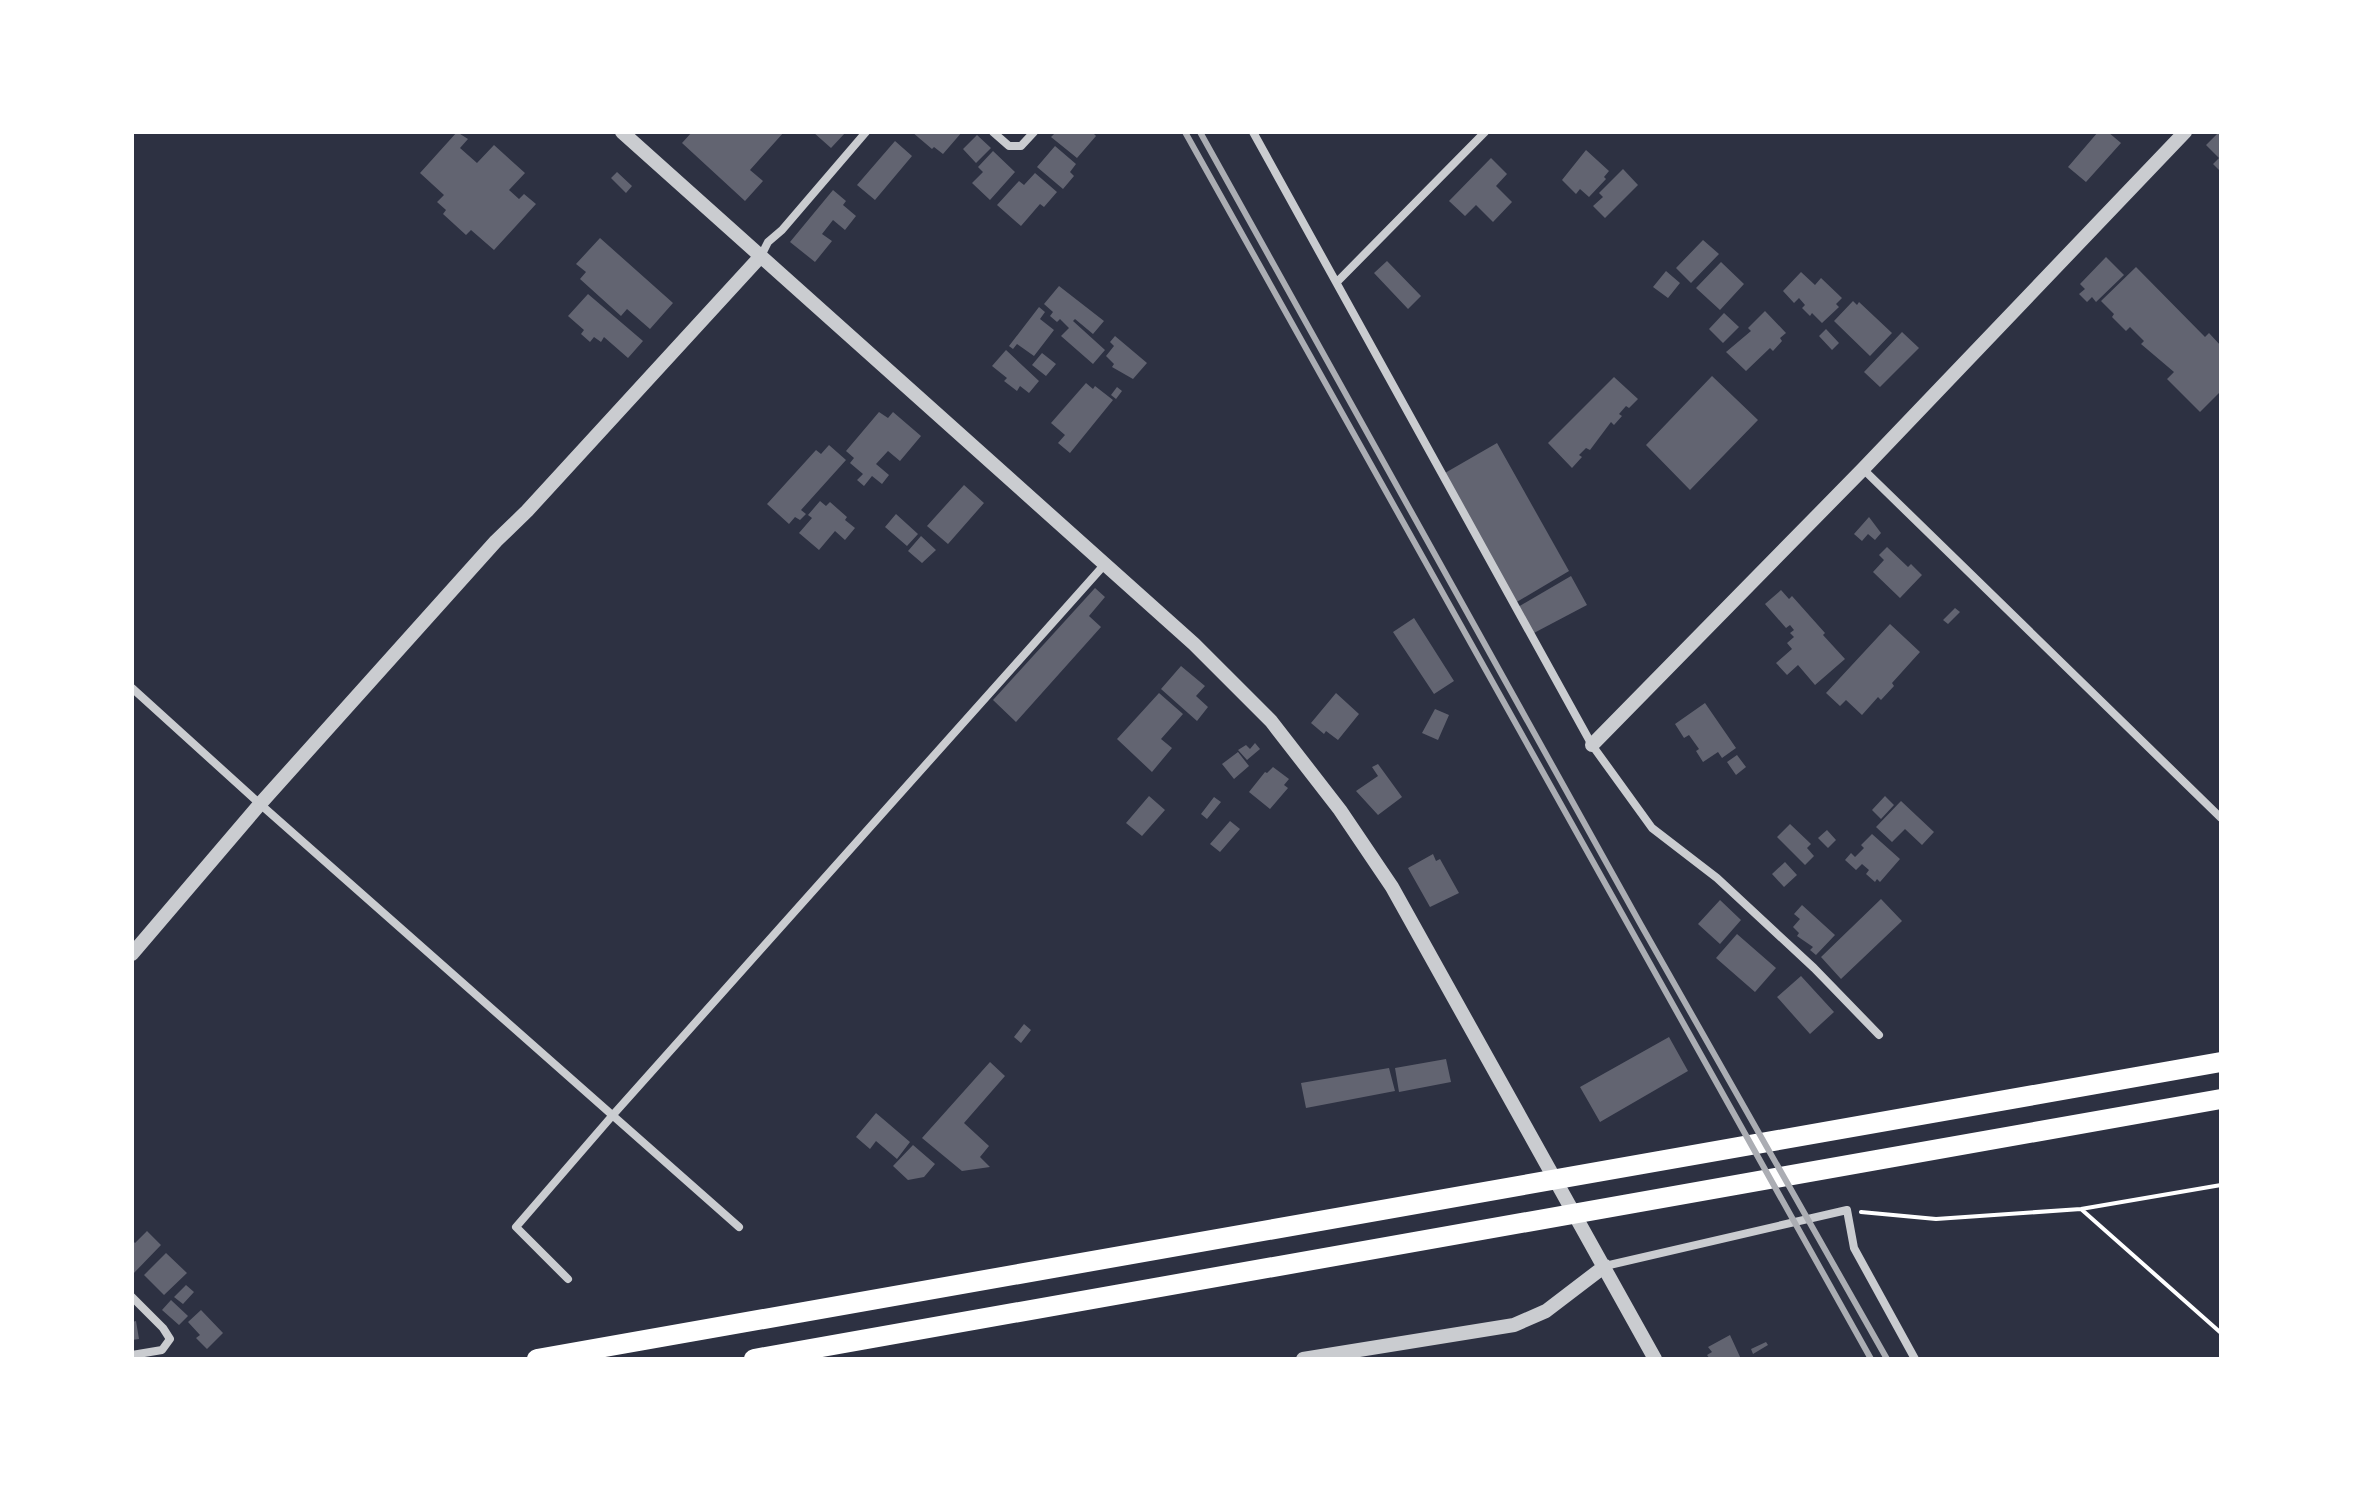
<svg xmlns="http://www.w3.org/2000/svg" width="2353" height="1491" font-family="Mulish,sans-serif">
<rect width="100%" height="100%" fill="#2d3142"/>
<path fill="#626471" d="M457,132l11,7 -8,9 17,15 17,-18 31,28 -16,17 10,9 5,-5 12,10 -42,46 -23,-20 -5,5 -23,-21 3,-4 -9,-8 7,-7 -24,-22z
M692,132h92l-34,38 13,11 -18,20 -63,-58z
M813,132h33l-15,16z
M912,132h50l-19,22 -9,-7 -2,2z
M1056,132h36l4,4 -19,22 -26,-21z
M2098,132h10l13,11 -35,39 -18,-15z
M2219,132h2v40l-8,-8 6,-6 -13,-13z
M977,135l14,13 -15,15 -13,-14z
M895,141l17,15 -37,44 -18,-15z
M1055,146l21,18 -6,8 4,4 -11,13 -26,-22z
M1586,150l23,21 -5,6 2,2 -17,18 -9,-8 -4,5 -14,-14z
M993,151l22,21 -25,28 -18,-17 11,-11 -5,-5z
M1491,158l16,16 -11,12 16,16 -19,20 -17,-17 -11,11 -16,-15z
M1623,169l15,16 -33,33 -12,-12 10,-9 -4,-4z
M617,172l15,14 -6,7 -15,-15z
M1035,173l22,19 -13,15 -4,-3 -19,22 -24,-21 22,-24 5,4z
M833,190l13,11 -3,4 13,11 -11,14 -12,-10 -11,14 10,7 -17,21 -25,-20z
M600,238l73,65 -23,26 -23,-20 -6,7 -41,-37 6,-7 -10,-8z
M1703,240l16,14 -28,29 -15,-15z
M2106,257l18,18 -28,27 -4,-5 -5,5 -8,-8 6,-5 -5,-5z
M1387,261l34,35 -13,13 -34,-36z
M1721,262l23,22 -24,26 -24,-22z
M2136,267l69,70 4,-4 12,13v45l-21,21 -33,-33 7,-7 -33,-28 3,-3 -14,-14 -4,4 -14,-14 2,-3 -13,-13z
M1666,271l14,12 -12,15 -15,-11z
M1801,272l14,13 6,-7 21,20 -6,6 3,3 -17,16 -10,-10 -2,3 -8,-8 3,-3 -6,-7 -5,5 -11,-12z
M1059,286l45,35 -11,13 -18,-15 -2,2 32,29 -12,14 -32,-28 8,-8 -9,-9 -3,3 -7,-6 3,-4 -9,-8z
M588,294l55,47 -15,17 -24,-21 -3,5 -7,-5 -4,5 -9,-8 3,-4 -16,-14z
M1853,301l4,4 2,-3 33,31 -22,23 -36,-35z
M1039,307l6,5 -5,7 14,11 -20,26 -17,-12 -4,5 -4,-3z
M1765,311l21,22 -6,5 2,3 -9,10 -3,-3 -24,23 -20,-19 25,-21 -3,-3z
M1724,313l15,14 -16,16 -14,-14z
M1826,329l13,14 -7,7 -13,-14z
M1902,332l17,16 -39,39 -16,-15z
M1115,336l32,27 -14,16 -21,-12 2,-3 -8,-8 8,-10 -4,-4z
M1006,350l33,31 -10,12 -9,-7 -3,5 -13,-10 3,-3 -15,-12z
M1042,353l14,11 -10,12 -14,-11z
M1712,376l46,44 -68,70 -44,-45z
M1614,377l24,22 -9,9 -3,-2 -7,8 3,2 -8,9 -3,-3 -21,28 -4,-2 -7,7 3,2 -10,11 -24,-25z
M1086,383l7,6 2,-3 18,14 -43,53 -12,-10 7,-8 -14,-12z
M1117,387l5,4 -6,8 -5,-4z
M879,412l9,6 5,-6 28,24 -21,25 -12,-10 -12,13 13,11 -7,9 -10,-8 -8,10 -7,-6 6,-6 -13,-11 4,-5 -8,-7z
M1497,443l72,128 -54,32 -70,-130z
M829,445l17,15 -45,50 5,4 -6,6 -5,-3 -6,7 -22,-20 49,-54 5,4z
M964,485l20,18 -36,41 -21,-18z
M820,501l6,5 4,-4 17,15 -2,3 10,8 -10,12 -10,-9 -16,19 -20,-17 13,-15 -4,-3z
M896,514l22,20 -11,12 -22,-19z
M1869,517l12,16 -6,7 -7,-6 -6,7 -8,-7z
M921,536l15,14 -14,13 -14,-12z
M1887,547l21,20 3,-3 11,11 -22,23 -27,-26 11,-12 -5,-5z
M1571,576l16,29 -55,29 -14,-27z
M1095,588l10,9 -16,19 12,11 -85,95 -23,-22z
M1781,590l8,9 3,-3 33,37 -2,2 22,24 -30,26 -17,-20 -11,10 -11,-12 16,-14 -5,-6 7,-6 -4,-4 4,-3 -4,-5 -4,3 -21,-24z
M1955,608l5,4 -12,12 -5,-4z
M1414,618l40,63 -20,13 -41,-62z
M1890,624l30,28 -28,31 2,3 -13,14 -3,-3 -16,18 -16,-15 -6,6 -14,-13z
M1181,666l24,20 -9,10 12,11 -11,14 -36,-32z
M1159,693l24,21 -22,25 11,9 -20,24 -35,-33z
M1336,693l23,21 -21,26 -12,-9 -2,3 -13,-11z
M1705,703l31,45 -14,10 -4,-6 -15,10 -7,-11 3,-2 -10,-14 -5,3 -9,-14z
M1435,709l14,6 -11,25 -16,-7z
M1255,743l5,6 -13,11 -9,-10 8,-5 4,4z
M1238,752l11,14 -15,13 -12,-15z
M1737,755l9,12 -10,8 -9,-13z
M1378,764l24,33 -24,18 -22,-24 22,-15 -6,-9z
M1273,767l16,12 -5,6 4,3 -18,21 -21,-17 16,-20 2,1z
M1149,796l16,14 -23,26 -16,-13z
M1885,796l9,9 -13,14 -9,-9z
M1214,797l7,5 -14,17 -6,-5z
M1901,801l33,31 -12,13 -17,-16 -13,13 -16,-15z
M1230,821l10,8 -20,23 -10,-8z
M1790,824l21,20 -4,4 7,8 -9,9 -28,-28z
M1827,830l9,10 -8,8 -10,-10z
M1872,834l28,25 -20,23 -3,-3 -2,3 -9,-8 3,-4 -7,-6 -6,6 -11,-10 6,-7 4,4 9,-9 -3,-3z
M1433,854l3,7 4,-2 19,34 -29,14 -22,-39z
M1785,862l12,13 -13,12 -12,-13z
M1881,899l21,22 -61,58 -20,-22z
M1720,900l21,20 -21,24 -22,-20z
M1802,905l33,30 -19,20 -6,-5 3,-3 -16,-11 2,-3 -6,-6 7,-8 -6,-5z
M1737,934l39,34 -21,24 -39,-34z
M1801,976l33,36 -24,22 -33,-37z
M1024,1024l7,6 -10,13 -7,-6z
M1669,1037l19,34 -88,51 -20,-35z
M1446,1059l5,23 -52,10 -4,-24z
M990,1062l15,14 -41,47 25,23 -9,11 10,10 -28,4 -40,-33z
M1389,1068l6,23 -89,17 -5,-25z
M876,1113l34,29 -13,17 -21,-18 -6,8 -14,-12z
M913,1145l22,19 -11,13 -16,3 -15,-14z
M147,1231l14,14 -29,30v-35l3,3z
M166,1253l21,20 -23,22 -20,-20z
M186,1285l8,7 -11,12 -9,-7z
M171,1300l17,16 -9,9 -17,-15z
M201,1310l22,23 -16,16 -11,-11 4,-3 -12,-13z
M136,1321l3,18 -7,1v-18z
M1730,1335l11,24h-31l-3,-4 5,-3 -4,-5z
M1766,1342l2,3 -15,9 -2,-5z"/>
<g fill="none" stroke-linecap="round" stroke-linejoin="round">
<path stroke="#fff" stroke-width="4" d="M2081,1209l140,124
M1861,1212l75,7 145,-10 140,-24"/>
<path stroke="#caccd0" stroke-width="8" d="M993,132l16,14h12l13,-14
M1253,132l339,613 60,83 65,50 97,90 65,67
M761,256l7,-14 14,-12 84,-98
M1337,282l148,-150
M1863,469l358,349
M132,688l128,116 479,423
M1605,1266l242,-56 7,38 61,111
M568,1279l-52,-52 96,-111 493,-552
M132,1297l31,31 7,11 -8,11 -30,5"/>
<path stroke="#caccd0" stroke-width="14" d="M622,132l572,512 77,77 69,89 52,77 263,472
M1592,745l271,-276 322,-337
M132,954l128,-150 236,-263 31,-30 234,-255
M1303,1359l211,-34 32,-14 59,-45"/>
<path stroke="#fff" stroke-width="20" d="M537,1359l1684,-297
M754,1359l1467,-260"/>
<path stroke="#abadb3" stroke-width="6" d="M1185,132l686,1227
M1200,132l441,793 246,434"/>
</g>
<rect width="2353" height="1491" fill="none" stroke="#ffffff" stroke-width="268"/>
</svg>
